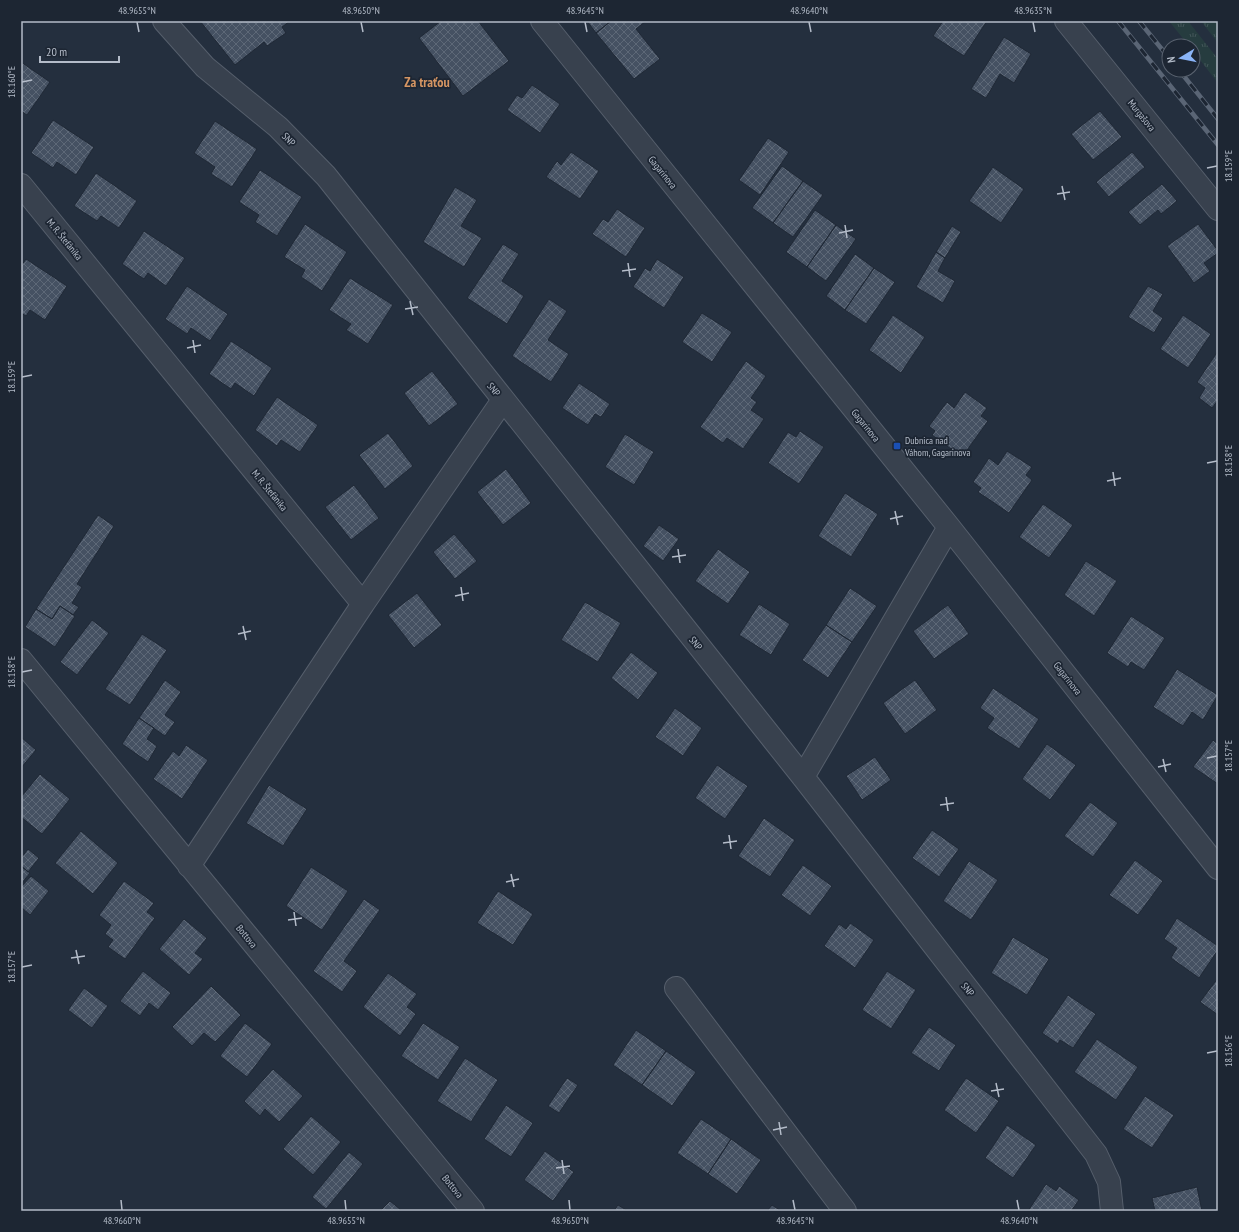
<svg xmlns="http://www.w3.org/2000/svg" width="1239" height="1232" font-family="'PT Sans Narrow',sans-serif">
<defs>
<pattern id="grass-tufts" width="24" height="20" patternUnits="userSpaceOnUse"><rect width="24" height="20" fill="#263c3f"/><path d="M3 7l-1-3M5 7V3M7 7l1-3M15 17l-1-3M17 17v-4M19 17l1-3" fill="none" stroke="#435659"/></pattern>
<pattern id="building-cross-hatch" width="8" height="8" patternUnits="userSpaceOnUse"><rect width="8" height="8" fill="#455162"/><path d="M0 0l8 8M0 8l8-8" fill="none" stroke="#5d6877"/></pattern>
</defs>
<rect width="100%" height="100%" fill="#242f3e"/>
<path fill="url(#grass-tufts)" d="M1169,21h19l30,38v24l-25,-32v-5h-4z
M1201,21h17v22z"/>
<path fill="url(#building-cross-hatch)" stroke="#1f2835" d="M200,21h90l-8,6 4,6 -19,13 -3,-4 -29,23z
M441,21h37l31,40 -46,35 -44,-58z
M587,21h24l-15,12z
M611,21h35l-10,8 24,30 -26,20 -38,-46z
M943,21h44l-23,35 -31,-20z
M1004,37l27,17 -17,29 -14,-9 -14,24 -15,-9z
M21,62l29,20 -23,33 -6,-4z
M532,85l28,19 -20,29 -33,-23 10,-15 5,3z
M1100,111l22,26 -29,23 -22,-26z
M53,120l41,27 -18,28 -19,-13 -4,6 -22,-15z
M215,121l42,28 -25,38 -21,-13 4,-7 -21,-14z
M768,138l21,14 -29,43 -21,-15z
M571,152l28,19 -19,28 -34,-22 11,-16 4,4z
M1132,152l13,15 -36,30 -13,-15z
M782,166l21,15 -30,42 -21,-15z
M993,167l31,22 -23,34 -32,-22z
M260,170l42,27 -25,39 -22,-14 4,-7 -20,-13z
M96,173l41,28 -18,27 -18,-12 -4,5 -23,-15z
M803,181l20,14 -30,42 -20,-14z
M1162,184l15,17 -16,13 -3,-4 -18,15 -12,-13z
M455,187l22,13 -16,26 21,12 -18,29 -41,-25z
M617,209l28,19 -19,29 -34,-23 11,-15 5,3z
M815,210l21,15 -29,42 -21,-15z
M305,224l42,28 -25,39 -21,-14 4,-7 -21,-13z
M1198,224l20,27v2l-14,10 6,8 -16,12 -27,-37z
M836,225l20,14 -30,42 -19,-14z
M952,226l9,6 -16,26 -9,-6z
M144,231l41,27 -19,28 -18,-13 -4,6 -22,-15z
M503,244l16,10 -17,27 22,15 -17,28 -40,-26z
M936,252l9,6 -7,13 17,10 -12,22 -27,-16z
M855,254l19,14 -29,42 -19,-14z
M26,259l41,27 -22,34 -15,-10 -4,6 -5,-3v-47z
M657,259l27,18 -20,31 -31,-21 12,-19 5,3z
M874,268l21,14 -29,42 -21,-14z
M350,278l43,27 -25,39 -22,-14 5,-6 -22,-14z
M187,286l41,28 -18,27 -19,-13 -4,6 -22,-15z
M1148,286l15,8 -10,17 10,7 -9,15 -26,-16z
M549,299l18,12 -19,29 21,14 -18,28 -39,-26z
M702,313l30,19 -20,30 -30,-20z
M893,315l32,22 -24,36 -32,-23z
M1183,315l28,19 -23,34 -28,-19z
M231,341l41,27 -18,28 -19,-13 -4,6 -22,-15z
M1218,351v49l-6,8 -13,-10 6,-10 -8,-6z
M746,361l20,15 -15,22 6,4 -6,8 13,9 -21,30 -16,-11 -4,5 -23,-16z
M432,371l26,33 -29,22 -25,-33z
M579,383l31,21 -9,13 -6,-3 -7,11 -26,-17z
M965,392l22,16 -6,8 7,5 -26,36 -30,-22 3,-4 -6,-5 18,-24 7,6z
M277,397l41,28 -18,27 -19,-12 -4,6 -22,-16z
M800,431l24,16 -25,37 -31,-21 20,-31 8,5z
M388,433l25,33 -28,23 -26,-34z
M625,434l29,18 -20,33 -29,-18z
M1007,451l25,16 -6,8 6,5 -23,33 -31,-21 3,-4 -8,-6 16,-24 9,7z
M506,469l25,34 -28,22 -26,-33z
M354,485l25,33 -28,22 -26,-33z
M845,493l33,21 -27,43 -33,-21z
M1043,504l30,21 -24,33 -30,-21z
M98,515l16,11 -37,58 5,3 -10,16 7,4 -6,8 -13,-9 -8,13 -16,-10z
M659,525l20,14 -16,22 -20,-15z
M454,534l23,27 -22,18 -22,-27z
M718,549l32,23 -22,32 -33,-23z
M1086,561l31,20 -23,35 -30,-21z
M850,588l27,18 -25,36 -26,-17z
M417,593l25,32 -28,23 -26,-33z
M585,602l36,21 -23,39 -37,-22z
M759,604l31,20 -19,31 -32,-20z
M948,605l21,29 -35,25 -21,-28z
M60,606l15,10 -20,31 -30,-20 11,-18 16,10z
M1131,616l34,22 -21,32 -13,-8 -3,5 -21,-14z
M92,620l17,13 -32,42 -17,-13z
M826,625l26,17 -24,36 -26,-18z
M142,634l25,16 -37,55 -25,-16z
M631,652l27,21 -20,27 -27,-22z
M1177,669l41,26 -15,25 -11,-8 -9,14 -30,-19z
M165,680l16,12 -16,23 10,7 -10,14 -26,-18z
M915,680l22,30 -32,24 -22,-31z
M993,688l46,31 -20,30 -32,-21 7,-10 -14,-10z
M675,708l27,20 -19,28 -28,-19z
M139,718l15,10 -7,11 10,7 -9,16 -26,-18z
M21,737l15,13 -15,18z
M1213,740l5,4v40l-25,-17z
M1047,744l29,21 -26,35 -28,-21z
M186,745l22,15 -26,39 -29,-20 20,-28 6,5z
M875,757l16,23 -29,20 -16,-24z
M717,765l31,21 -23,33 -30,-21z
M40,774l30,25 -28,35 -21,-17v-20z
M269,785l38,24 -24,37 -37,-23z
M1090,802l28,21 -25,34 -29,-21z
M764,818l31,22 -25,37 -32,-21z
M932,830l27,19 -20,28 -27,-19z
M81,831l37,32 -25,31 -38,-31z
M28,849l11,9 -11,14 -7,-6v-8z
M1135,860l28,21 -25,34 -29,-20z
M969,861l29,19 -27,40 -28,-19z
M803,865l29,21 -22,30 -29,-21z
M21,866l9,7 -9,11z
M311,867l37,24 -26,39 -36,-24z
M31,876l18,15 -19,24 -9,-8v-20z
M124,881l30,22 -7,9 8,6 -30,41 -17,-12 5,-7 -8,-6 6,-9 -12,-10z
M498,891l35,23 -20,31 -36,-22z
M364,899l16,11 -36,51 13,10 -15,21 -29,-21z
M1177,918l41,28v4l-19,28 -28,-20 6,-10 -13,-9z
M184,919l23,19 -12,15 8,6 -14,16 -30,-26z
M850,923l24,17 -19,28 -31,-22 15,-22 7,5z
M1013,937l36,22 -22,36 -36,-22z
M143,971l28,22 -13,17 -9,-7 -9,13 -20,-15z
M887,971l29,19 -25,39 -29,-19z
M388,973l29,21 -10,13 9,7 -16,22 -37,-29z
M1218,978v37l-18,-13z
M211,986l30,29 -26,27 -11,-9 -12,13 -20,-19z
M84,988l24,18 -16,22 -24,-18z
M1068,995l28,19 -23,34 -13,-8 -2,4 -16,-11z
M245,1023l27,21 -25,33 -27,-21z
M423,1023l37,24 -22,33 -37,-24z
M929,1027l27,18 -17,26 -28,-18z
M636,1030l30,21 -24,34 -29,-20z
M1097,1039l41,28 -22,33 -42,-28z
M666,1051l30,21 -24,34 -30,-21z
M465,1058l33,22 -27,42 -34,-21z
M273,1069l30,27 -24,26 -14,-13 -5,7 -16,-15z
M567,1078l11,7 -19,28 -11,-7z
M966,1078l33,23 -23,32 -32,-23z
M1145,1096l29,19 -22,33 -29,-19z
M506,1105l27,18 -22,34 -27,-18z
M311,1116l30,26 -28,33 -30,-26z
M701,1119l30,20 -23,35 -31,-21z
M1007,1125l29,20 -23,33 -28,-20z
M731,1139l30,21 -24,34 -29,-20z
M545,1151l29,21 -21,29 -29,-21z
M349,1152l14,12 -37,45 -14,-12z
M1046,1184l10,7 3,-5 20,14 -8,11h-43z
M1197,1187l5,24h-47l-3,-13z
M390,1201l11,9 1,1h-22z
M618,1205l10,6h-14z
M772,1205l9,6h-14z"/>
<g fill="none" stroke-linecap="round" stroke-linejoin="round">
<defs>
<path id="street" d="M164,21l41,46 73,60 48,49 477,601 293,377 13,28 3,29
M542,21l407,506 269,341
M1066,21l152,188
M21,185l342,419 140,-204
M21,660l452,551
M803,777l146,-250
M189,866l174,-262
M676,988l169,223"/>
</defs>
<use href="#street" stroke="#565f6c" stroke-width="24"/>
<use href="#street" stroke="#38414e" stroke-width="22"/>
<defs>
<path id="rail" d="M1118,21l100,124
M1139,21l30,37
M1179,70l39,49"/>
</defs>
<use href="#rail" stroke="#5a6575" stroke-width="4.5"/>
<use href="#rail" stroke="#1d2633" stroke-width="3" stroke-dasharray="9" stroke-linecap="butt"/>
</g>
<path fill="none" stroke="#b4bcc9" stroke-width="1.5" d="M137,22l2,10M361,22l2,10M585,22l2,10M809,22l2,10M1033,22l2,10M22,82l10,-2M1207,168l10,-2M1062,186l3,14M1057,194l13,-2M845,225l2,13M839,233l14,-3M628,263l2,14M622,271l14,-2M410,301l3,14M405,309l13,-2M193,340l2,13M187,348l14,-3M22,377l10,-2M1207,463l10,-2M1113,472l2,14M1107,481l14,-3M895,511l3,14M890,519l13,-3M678,549l2,14M672,557l14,-2M461,587l2,14M455,596l14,-3M243,626l3,14M238,634l13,-3M22,672l10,-2M1207,758l10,-2M1163,759l3,13M1158,767l13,-3M946,797l2,14M940,805l14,-2M729,835l2,14M723,843l14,-2M511,874l3,13M506,882l13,-3M294,912l2,14M288,920l14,-2M76,950l3,14M71,958l14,-2M22,967l10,-2M1207,1053l10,-2M996,1083l3,14M991,1091l13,-2M779,1122l2,13M773,1130l14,-3M562,1160l2,14M556,1168l14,-2M121,1200l1,10M345,1200l1,10M569,1200l1,10M793,1200l2,10M1017,1200l2,10"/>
<rect fill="#1a4fb4" stroke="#1d2633" stroke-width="1.5" x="893" y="442" width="8" height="8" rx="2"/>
<g text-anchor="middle" stroke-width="3.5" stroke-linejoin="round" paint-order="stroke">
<g font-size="10" fill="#b4bcc9" stroke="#1d2633">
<text transform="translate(1142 115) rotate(51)" y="4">Murgašova</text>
<text transform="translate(289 139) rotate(45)" y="4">SNP</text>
<text transform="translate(663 172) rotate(51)" y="4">Gagarinova</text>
<text transform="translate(65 239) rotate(51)" y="4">M. R. Štefánika</text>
<text transform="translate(494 389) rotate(52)" y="4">SNP</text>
<text transform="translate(866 425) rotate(51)" y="4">Gagarinova</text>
<text transform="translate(270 490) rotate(51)" y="4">M. R. Štefánika</text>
<text transform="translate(696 643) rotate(51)" y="4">SNP</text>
<text transform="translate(1068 678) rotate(52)" y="4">Gagarinova</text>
<text transform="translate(247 936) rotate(51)" y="4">Bottova</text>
<text transform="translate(968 989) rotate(52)" y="4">SNP</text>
<text transform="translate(453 1186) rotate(51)" y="4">Bottova</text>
</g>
<g font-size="10" fill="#b4bcc9" stroke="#1d2633" text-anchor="start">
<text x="905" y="444">Dubnica nad<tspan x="905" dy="12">Váhom, Gagarinova</tspan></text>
</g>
<g font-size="14" font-weight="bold" fill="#d59563" stroke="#1d2633">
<text x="427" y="87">Za traťou</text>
</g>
</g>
<rect width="1239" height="1232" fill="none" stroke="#1d2633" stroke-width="44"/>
<g transform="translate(1181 58) rotate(260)"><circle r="19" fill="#1d2633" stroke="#59626f"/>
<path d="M0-3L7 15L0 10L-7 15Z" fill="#8ab4f8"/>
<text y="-6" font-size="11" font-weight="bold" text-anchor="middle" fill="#b4bcc9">N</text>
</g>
<path d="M40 56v6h79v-6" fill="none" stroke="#b4bcc9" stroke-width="2"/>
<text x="46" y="56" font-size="12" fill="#b4bcc9" stroke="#1d2633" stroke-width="3" paint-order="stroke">20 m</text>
<rect x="22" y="22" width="1195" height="1188" fill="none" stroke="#b4bcc9" stroke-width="1.5"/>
<g font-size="10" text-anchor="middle" fill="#b4bcc9">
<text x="137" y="14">48.9655°N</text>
<text x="361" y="14">48.9650°N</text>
<text x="585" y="14">48.9645°N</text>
<text x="809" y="14">48.9640°N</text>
<text x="1033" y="14">48.9635°N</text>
<text transform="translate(11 82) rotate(-90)" y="4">18.160°E</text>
<text transform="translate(1228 166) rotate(-90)" y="4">18.159°E</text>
<text transform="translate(11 377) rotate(-90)" y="4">18.159°E</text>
<text transform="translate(1228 461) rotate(-90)" y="4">18.158°E</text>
<text transform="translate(11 672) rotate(-90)" y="4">18.158°E</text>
<text transform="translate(1228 756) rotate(-90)" y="4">18.157°E</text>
<text transform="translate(11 967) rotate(-90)" y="4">18.157°E</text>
<text transform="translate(1228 1051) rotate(-90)" y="4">18.156°E</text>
<text x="122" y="1224">48.9660°N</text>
<text x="346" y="1224">48.9655°N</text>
<text x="570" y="1224">48.9650°N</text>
<text x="795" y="1224">48.9645°N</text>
<text x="1019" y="1224">48.9640°N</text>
</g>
</svg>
